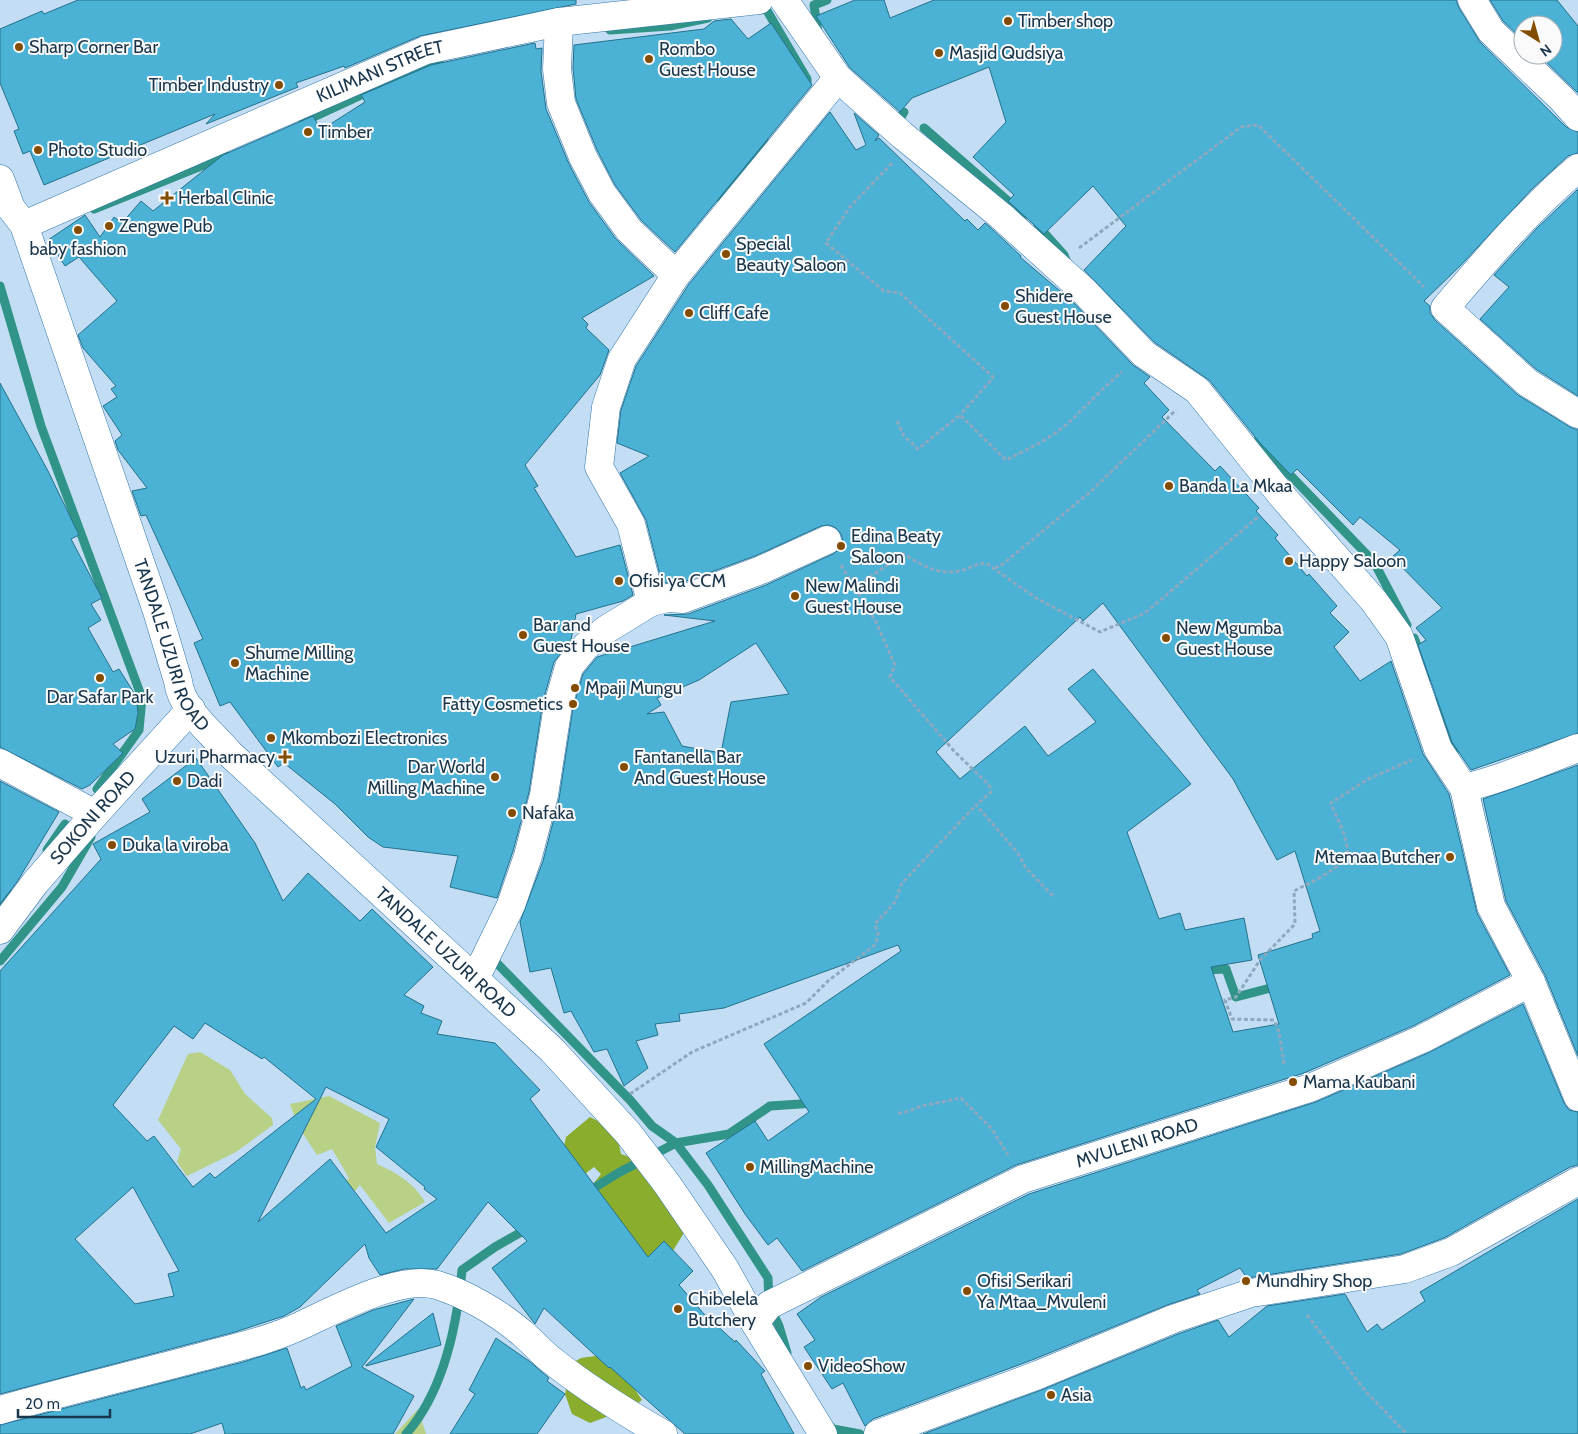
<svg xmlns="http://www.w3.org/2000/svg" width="1578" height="1434" font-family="Cabin,sans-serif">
<rect width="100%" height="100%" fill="#c2ddf4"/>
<path fill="#b8d187" d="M200,1052l30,18 15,24 27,24 1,7 -37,27 -49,24 -10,-14 4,-13 -23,-29 30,-66z
M329,1096l51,27 -5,24 2,17c20,9 37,19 48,38l-36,21 -29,-38 -5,6 -16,6 -6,-4 16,-15 -17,-29 -15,6 -19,-29 -8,-22z
M418,1409l8,25h-31z"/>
<path fill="#8aad2e" d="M590,1117l26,13 5,24 11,4 63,57 -29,47 -19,4 -60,-74 14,-18 -7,-7 -18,14 -15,-21 5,-23z
M595,1356l27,14 20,30 -9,7 -43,16 -18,-9 -7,-20 7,-31 9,-5z"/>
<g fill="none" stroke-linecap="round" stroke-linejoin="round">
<path stroke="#309488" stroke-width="9" d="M758,10l8,-1 41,70v5
M610,30l60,-4 38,-8
M818,33l-4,-28 13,-5
M890,114l5,3h6l3,-5
M303,122l138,-64
M924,128l100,87
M721,199l44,-57
M94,209l132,-53
M1038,226l26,29 4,10
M0,286l41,140 101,272 -3,32 -42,59
M1254,442l39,36 81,84 33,63
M1414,638l16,39
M1438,701l16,52
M47,850l18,-26
M0,906l12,-12
M489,955l141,145 22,26 24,17 32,42 60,93 1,27 10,21 8,27
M0,961l62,-74 29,-50
M1202,970l24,-1 10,28 42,-11
M586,1193l32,-20 58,-30 53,-9 41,-28 45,-3
M828,1424l5,5 27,5
M406,1434c38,-43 51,-108 56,-164l33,-23 35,-20"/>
</g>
<path fill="#4cb2d5" stroke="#22728c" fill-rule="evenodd" d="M78,0h498v4l-156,32 -75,32 -1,-2 -48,17 2,4 -92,37 9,-10 -171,71 -14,-34 -7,3 -9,-23 5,-2 -19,-46v-54l42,-18 2,3z
M855,0h29l6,18 44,-18h522l3,8 21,34 86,85 12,5v21l-10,3 -36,33 -70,75 -38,37 6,5v7l5,7 83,75 52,32 8,3v303l-107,37 -19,-28 -34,-97 8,-5 -10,-12 26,-20 -50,-51 8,-7 -40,-33 -7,8 -56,-56 -6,6 -31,-32 -51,-63 -55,-38 -70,-72 42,-44 -33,-40 -49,48 -36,-33 6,-6 -41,-38 33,-35 -17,-55 -77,31 -12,14 -50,-44 -34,-52z
M1490,0h67l21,26v67l-39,-38h14v-30h-30v15l-20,-19z
M731,19l17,20 23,-16 41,62 -137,167 -34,-32 -26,-35 -18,-35 -21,-51 -3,-31 1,-23 130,-16 10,-8z
M535,43l1,6 6,-1 -1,23 5,38 23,55 20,38 27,37 38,37 -72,42 6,6 -2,4 23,22 -9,25 -75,90 13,21 -4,2 42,69 44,-12 13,50 -10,6 -47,13 -5,26 -17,22 -11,39 -14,91 -16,59 -16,47 -47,-11 8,-31 -75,-9 -15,-10 -33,-33 -51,-41 -6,4 -48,-65 -10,4 -26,-63 9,-4 -57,-124 -5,1 -9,-25 15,-3 -29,-38 -3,-9 7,-6 -19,-29 14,-9 -6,-8 5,-3 -33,-38 -5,-13 39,-34 -38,-44 -14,9 -17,-26 37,-25 15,22 14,-20 8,6 19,-22 12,10 70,-56 90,-39 8,14 44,-28 -4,-7 70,-30z
M830,112l26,38 10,-5 -12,-32 25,22 -4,6 4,-3 86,83 2,-2 11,11 7,-7 6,5 30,28 -1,1 53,45 60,63 17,12 -6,6 25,27 -7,7 53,54 5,-5 39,42 -3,3 22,24 -3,3 32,38 2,-2 28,32 -7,7 19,19 -15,15 26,34 31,-20 32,93 26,40 28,119 33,62 -95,50 -111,48 -288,92 -214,106 -25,-33 -9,7 -23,-31 -39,-61 49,-32 13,20 41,-29 -45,-68 137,-93 -3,-6 -174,63 -45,6 1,7 -25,3 3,11 -22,6 12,27 -24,18 -17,-37 -13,3 -23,-41 -7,2 -13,-45 -21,4 -10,-50 23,-61 16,-62 14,-91 10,-34 14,-17 118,-36 -51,-6 24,-1 78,-29 67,-31 7,-5 3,-8 -2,-7 -5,-6 -7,-3 -8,1 -66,30 -74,27h-19l-16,-63 -26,-47 29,-17 -32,-13 4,-33 15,-44 53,-82zM1103,603l130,176 44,81 18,-9 25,80 -8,3 1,4 -55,17 21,69 -46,8 -22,-65 41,-7 -8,-42 -59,12 -5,-17 -21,6 -32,-87 64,-48 -98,-115 -25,20 28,33 -48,34 -23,-30 -65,53 -24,-27 144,-135 3,4zM756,643l33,51 -58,8 -10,51 -39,-7 -18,-34 -17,2 14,-9 -4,-7 42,-18z
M1578,189v207l-41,-26 -57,-51 29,-32 -15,-12 43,-47z
M0,383l48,88 31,64 -8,4 31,59 -11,6 10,16 -13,8 25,44 6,-3 17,27 2,17 -3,16 -22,15 10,9 -33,32 -8,4 -82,-42z
M196,758l59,85 28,58 25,-28 52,48 12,-12 61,58 -29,28 20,11 -3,7 21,8 -5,13 58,9 45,47 -10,9 118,158 16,-16 29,30 -14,14 25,29 31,28 1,-2 29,31 -4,3 33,60h-109l-75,-67 -1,1 -65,-60 -9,16 -43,-56 35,-27 -39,-39 -51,67h-33l-24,6 -11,-17 -4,-14 -65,63 -16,9 -49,16 -235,62v-423l101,-112 -8,-15 57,-32 -8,-13zM205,1023l57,36 2,-2 52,42 -101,79 -5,-5 -17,14 -39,-51 -7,5 -34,-36 61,-79 19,13zM326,1087l63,32 -13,28 49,40 -1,2 13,10 -51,34 -56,-74 -72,63zM133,1187l46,84 -11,3 6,22 -39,8 -60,-65z
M1578,765v291l-33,-81 -39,-74 -23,-102z
M0,781l59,31 -42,70 -17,22z
M1523,1004l41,99 5,7 9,2v53l-8,2 -126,71 -43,16 -154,24 -7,-10 -43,22 3,4 -33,11 -135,55 -159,59 -8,7 -22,-43 -11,6 -28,-42 11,-7 -18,-26 24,-17 208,-103 287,-92 112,-49z
M1578,1199v235h-655l121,-45 134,-55 40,-14 11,17 38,-31 78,-12 22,38 10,-8 5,6 43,-29 -5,-9z
M414,1299l-52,68 52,29 -21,38h-168l-3,-11 -32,11h-190v-9l243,-63 44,-14 14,40 3,-2 2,4 46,-24 -16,-40 37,-16z
M433,1313l8,32 -75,21v-1z
M496,1338l33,23 20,17 -2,3 18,13 -28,40h-87l25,-40 -6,-4z"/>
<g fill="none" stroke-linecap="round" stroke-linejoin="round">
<defs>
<g id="minor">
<path d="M784,0l54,78 64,57 99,81 83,75 60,63 53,36 86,107 91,104 25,35 39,113 26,39 27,118 40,76 47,115"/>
<path d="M1472,0l19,31 71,68 16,18"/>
<path d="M559,22l-2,47 4,34 22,54 19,36 27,37 47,45"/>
<path d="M1578,168c-49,41 -91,91 -133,140l83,75 50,31"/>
<path id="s1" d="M0,179l11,29 13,17 133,386 21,70c3,28 34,52 52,73l322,296 76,83 39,51 58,85 30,54 68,111"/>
<path id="s2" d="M24,225l402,-175 133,-28 200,-22"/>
<path d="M651,602l17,-4 15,1 78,-29 66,-30"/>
<path d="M0,763l95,51"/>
<path d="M1464,788c39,-9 76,-26 114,-40"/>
<path id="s3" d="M0,930l35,-47 60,-69 96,-105"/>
<path d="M476,977l35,-72 17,-49 16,-61 14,-90 11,-38 17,-21 21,-17 44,-27 -20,-78 -32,-57 7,-60 16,-48 54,-84 162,-197"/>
<path id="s4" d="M755,1323l14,-18 254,-126 287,-91 112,-49 109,-57"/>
<path d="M0,1410c66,-19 134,-35 201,-53 33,-9 70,-17 101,-32 33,-15 98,-51 135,-40 29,9 62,28 85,48 10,8 18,18 28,26 35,28 73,52 113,75"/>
<path d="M878,1434l160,-59 135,-56 78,-26 154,-24 46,-17 127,-71"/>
</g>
</defs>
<use href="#minor" stroke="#3278ab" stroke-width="29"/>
<path stroke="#8da8bf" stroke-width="3" stroke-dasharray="4 2.5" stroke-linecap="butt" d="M892,163l-43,45 -23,35 58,48 16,2 92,83 1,2 -33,37
M1079,248l162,-121 17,-2 166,162
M897,421l7,15 14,13 42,-34 46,45c20,-10 42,-20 60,-35 19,-17 36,-37 56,-53
M841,565l35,57 19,43 -5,12 64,74 35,34 2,7 -15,13 41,47 9,16 27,28
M995,568l8,-4 87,-72 86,-82
M852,586l12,-5 40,-27c18,11 33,21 55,17 10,-2 16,-7 27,-8l50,35 64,34 45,-19 114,-97
M1284,1064l-5,-32 -5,-12 -42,-1 -7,-19 11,-3 24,-37 35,-36 -1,-33c13,-7 52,-24 53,-39 1,-15 -11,-35 -16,-49l37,-24 44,-19
M630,1094l62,-42 114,-49 22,-22 48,-37 2,-11 -3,-9 20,-22 7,-19 74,-78
M898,1113h5l19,-7 39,-8 31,31 16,26
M1307,1315l60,78 40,41"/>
<use href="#minor" stroke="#fff" stroke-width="28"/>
</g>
<g fill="#844c00" stroke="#fafafa" stroke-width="2">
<circle cx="1008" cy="21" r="5"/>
<circle cx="19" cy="47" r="5"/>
<circle cx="939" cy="53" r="5"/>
<circle cx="649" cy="59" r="5"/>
<circle cx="279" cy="85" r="5"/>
<circle cx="308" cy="132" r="5"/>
<circle cx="38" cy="150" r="5"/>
<path d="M164.5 190.5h5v5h5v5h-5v5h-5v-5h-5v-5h5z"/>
<circle cx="109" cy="226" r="5"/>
<circle cx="78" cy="230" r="5"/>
<circle cx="726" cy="254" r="5"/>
<circle cx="1005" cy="306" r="5"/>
<circle cx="689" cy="313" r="5"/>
<circle cx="1169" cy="486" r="5"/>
<circle cx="841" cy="546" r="5"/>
<circle cx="1289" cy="561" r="5"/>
<circle cx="619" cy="581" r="5"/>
<circle cx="795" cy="596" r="5"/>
<circle cx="523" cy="635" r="5"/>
<circle cx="1166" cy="638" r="5"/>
<circle cx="235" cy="663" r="5"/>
<circle cx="100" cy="678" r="5"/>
<circle cx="575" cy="688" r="5"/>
<circle cx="573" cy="704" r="5"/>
<circle cx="271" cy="738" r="5"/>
<path d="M282.5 749.5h5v5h5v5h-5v5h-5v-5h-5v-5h5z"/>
<circle cx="624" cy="767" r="5"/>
<circle cx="495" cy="777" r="5"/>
<circle cx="177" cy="781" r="5"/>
<circle cx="512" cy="813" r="5"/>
<circle cx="112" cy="845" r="5"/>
<circle cx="1450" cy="857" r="5"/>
<circle cx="1293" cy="1082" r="5"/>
<circle cx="750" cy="1167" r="5"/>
<circle cx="1246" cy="1281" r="5"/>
<circle cx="967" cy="1291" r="5"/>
<circle cx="678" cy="1309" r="5"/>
<circle cx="808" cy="1366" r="5"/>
<circle cx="1051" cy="1395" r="5"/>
</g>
<g text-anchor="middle" stroke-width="4" stroke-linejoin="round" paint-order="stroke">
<g font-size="18" fill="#19364c" stroke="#fafafa" text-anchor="start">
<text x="1018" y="27">Timber shop</text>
<text x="29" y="53">Sharp Corner Bar</text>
<text x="659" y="55">Rombo<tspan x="659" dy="21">Guest House</tspan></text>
<text x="949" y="59">Masjid Qudsiya</text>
<text x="269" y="91" text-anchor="end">Timber Industry</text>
<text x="318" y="138">Timber</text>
<text x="48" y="156">Photo Studio</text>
<text x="178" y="204">Herbal Clinic</text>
<text x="119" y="232">Zengwe Pub</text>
<text x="736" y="250">Special<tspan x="736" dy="21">Beauty Saloon</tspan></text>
<text x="78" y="255" text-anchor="middle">baby fashion</text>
<text x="1015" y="302">Shidere<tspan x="1015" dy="21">Guest House</tspan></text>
<text x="699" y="319">Cliff Cafe</text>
<text x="1179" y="492">Banda La Mkaa</text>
<text x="851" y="542">Edina Beaty<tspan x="851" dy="21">Saloon</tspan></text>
<text x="1299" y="567">Happy Saloon</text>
<text x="629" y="587">Ofisi ya CCM</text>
<text x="805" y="592">New Malindi<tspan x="805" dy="21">Guest House</tspan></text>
<text x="533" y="631">Bar and<tspan x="533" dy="21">Guest House</tspan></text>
<text x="1176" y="634">New Mgumba<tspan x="1176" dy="21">Guest House</tspan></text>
<text x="245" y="659">Shume Milling<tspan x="245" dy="21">Machine</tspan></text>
<text x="585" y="694">Mpaji Mungu</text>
<text x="100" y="703" text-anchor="middle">Dar Safar Park</text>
<text x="563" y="710" text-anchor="end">Fatty Cosmetics</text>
<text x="281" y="744">Mkombozi Electronics</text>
<text x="275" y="763" text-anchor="end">Uzuri Pharmacy</text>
<text x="634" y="763">Fantanella Bar<tspan x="634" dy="21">And Guest House</tspan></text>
<text x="485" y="773" text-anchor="end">Dar World<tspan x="485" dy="21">Milling Machine</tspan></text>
<text x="187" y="787">Dadi</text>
<text x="522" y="819">Nafaka</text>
<text x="122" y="851">Duka la viroba</text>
<text x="1440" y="863" text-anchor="end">Mtemaa Butcher</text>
<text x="1303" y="1088">Mama Kaubani</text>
<text x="760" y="1173">MillingMachine</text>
<text x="977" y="1287">Ofisi Serikari<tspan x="977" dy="21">Ya Mtaa_Mvuleni</tspan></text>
<text x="1256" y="1287">Mundhiry Shop</text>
<text x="688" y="1305">Chibelela<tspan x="688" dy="21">Butchery</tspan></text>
<text x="818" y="1372">VideoShow</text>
<text x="1061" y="1401">Asia</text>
</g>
<g font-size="18" fill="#19364c" stroke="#fafafa">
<text dy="6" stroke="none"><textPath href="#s2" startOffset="388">KILIMANI STREET</textPath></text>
<text dy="6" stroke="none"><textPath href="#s1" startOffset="498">TANDALE UZURI ROAD</textPath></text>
<text dy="6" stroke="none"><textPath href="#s3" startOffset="146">SOKONI ROAD</textPath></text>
<text dy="6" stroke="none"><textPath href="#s1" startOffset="918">TANDALE UZURI ROAD</textPath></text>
<text dy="6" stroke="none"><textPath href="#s4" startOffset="426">MVULENI ROAD</textPath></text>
</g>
</g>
<g transform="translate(1538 40) rotate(143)"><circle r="24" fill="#fafafa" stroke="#a0acb4"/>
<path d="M0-4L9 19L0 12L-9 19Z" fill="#844c00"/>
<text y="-8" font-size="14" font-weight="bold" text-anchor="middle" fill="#19364c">N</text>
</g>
<path d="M18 1409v8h92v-8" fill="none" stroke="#19364c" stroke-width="2.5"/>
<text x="25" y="1409" font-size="15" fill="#19364c" stroke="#fafafa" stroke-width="4" paint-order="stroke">20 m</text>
</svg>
